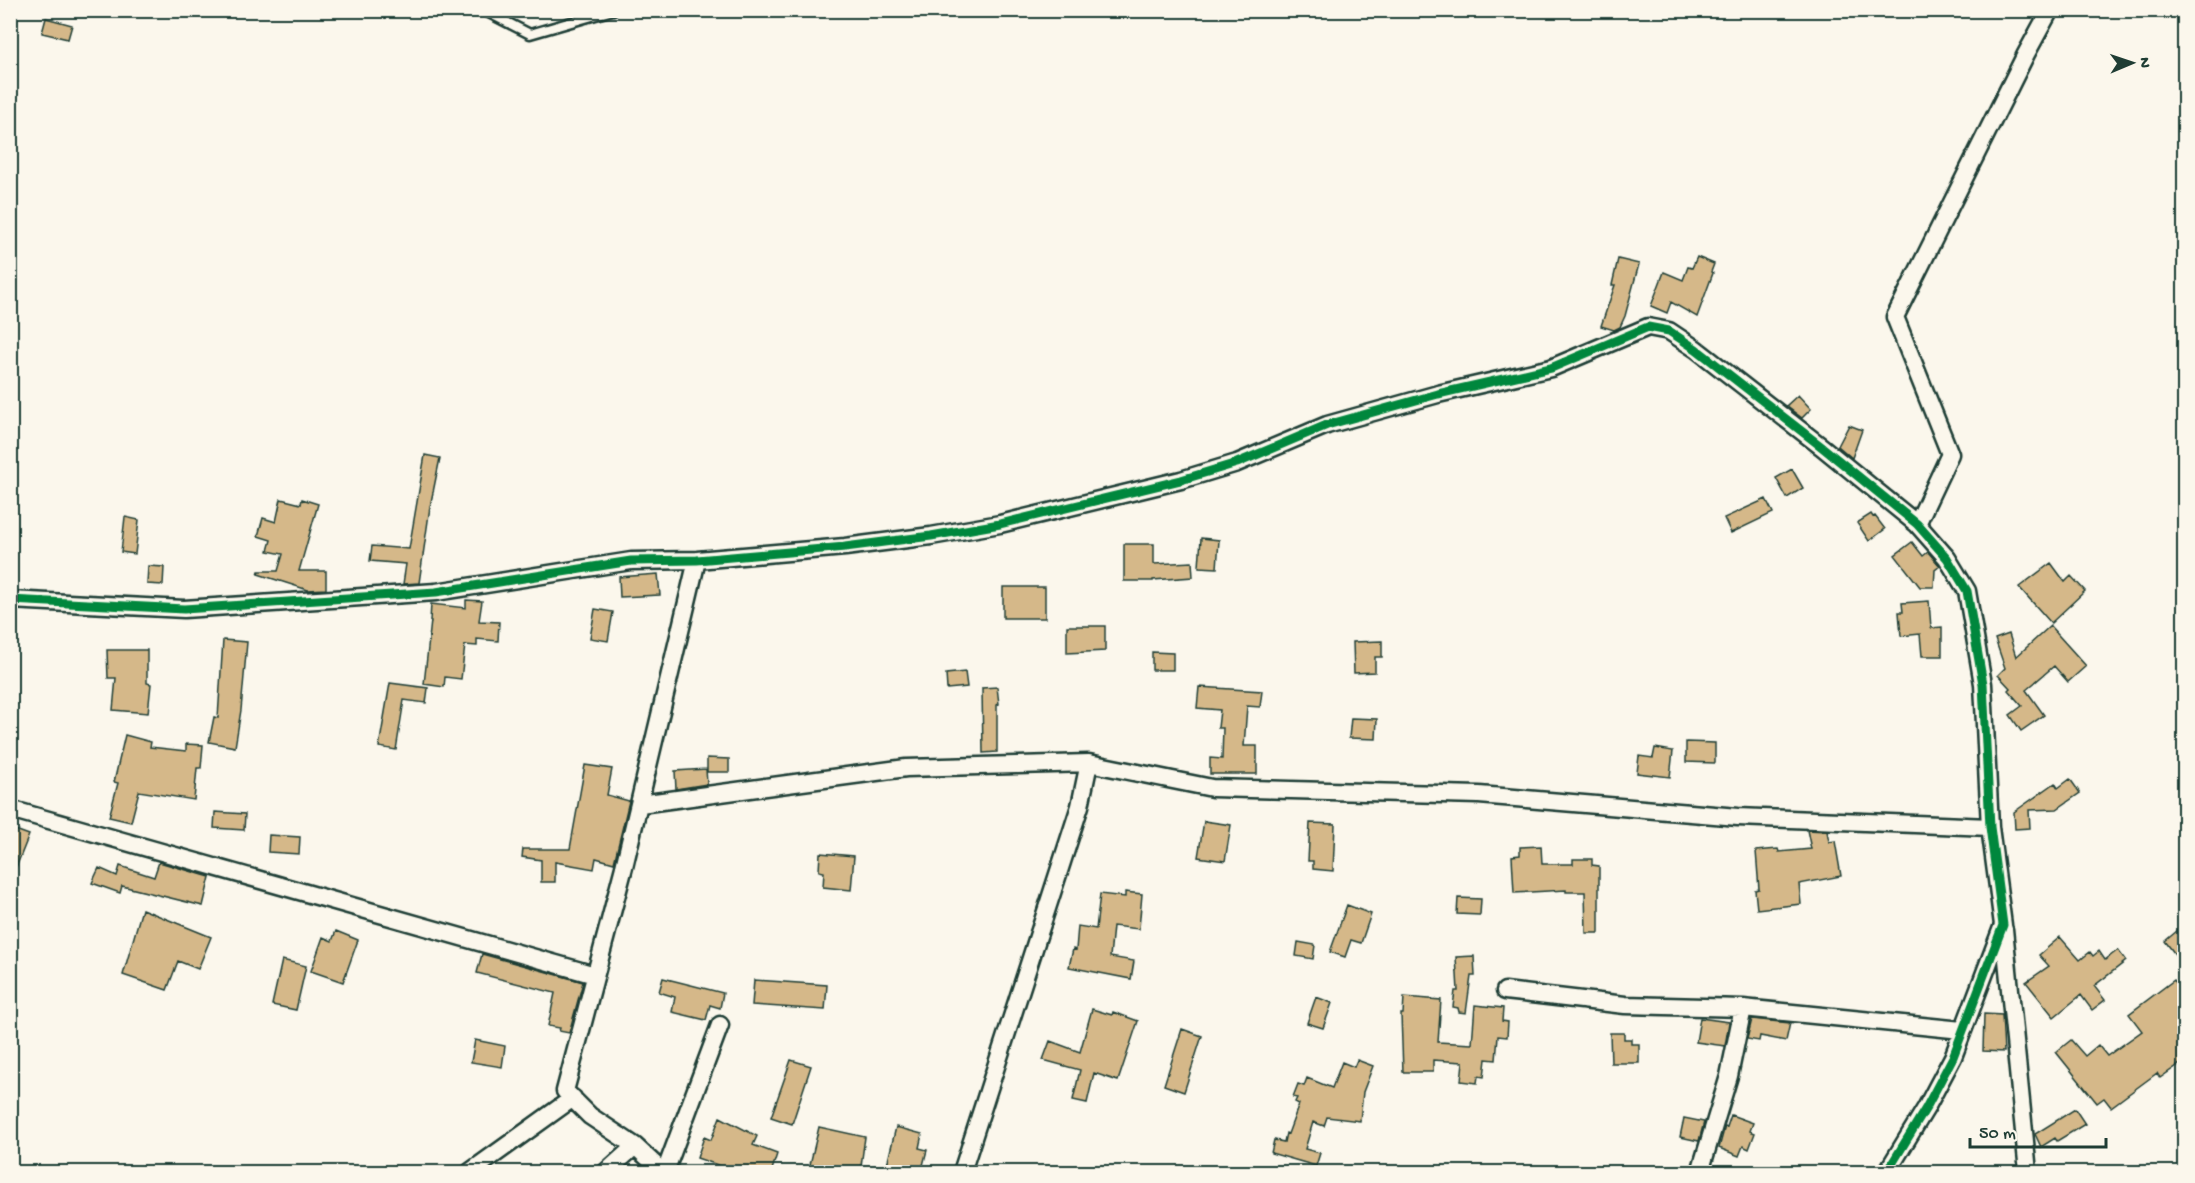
<svg xmlns="http://www.w3.org/2000/svg" width="2195" height="1183" font-family="'Gochi Hand',sans-serif">
<rect width="100%" height="100%" fill="#fbf7ec"/>
<filter id="ink" filterUnits="userSpaceOnUse"><feTurbulence type="fractalNoise" baseFrequency=".0167" numOctaves="2"/><feDisplacementMap in="SourceGraphic" scale="12" xChannelSelector="R" yChannelSelector="G"/><feConvolveMatrix kernelMatrix="1 2 1 2 8 2 1 2 1" color-interpolation-filters="sRGB"/></filter>
<g filter="url(#ink)">
<path fill="#d5b889" stroke="#1f3d34" stroke-width="1.5" d="M46,18l26,7 -4,14 -26,-6z
M1697,257l17,7 -3,8 2,1 -16,44 -26,-15 -4,11 -16,-7 13,-34 19,8 5,-13 4,1z
M1618,259l21,5 -14,52 -5,11 -6,3 -13,-4 14,-41h-3z
M1798,395l13,14 -9,9 -16,-12z
M1849,425l13,5 -10,28 -14,-12z
M425,455l15,3 -10,49 -11,76 -16,1 3,-20 -36,-3 2,-15 37,3z
M1792,469l11,19 -16,10 -11,-20z
M281,499l20,5 1,-5 16,5 -19,67h27v18l-18,1 -50,-16 1,-3h19l5,-17 -15,-3 3,-11 -13,-4 5,-18 13,4z
M1766,499l7,14 -42,20 -7,-15z
M1871,514l2,3 2,-1 10,13 -16,12 -12,-18z
M125,517l14,3 -4,34 -14,-2z
M1201,538l18,2 -2,28 -18,-1z
M1912,542l11,14 5,-4 12,14 -5,4 -1,17h-14l-25,-32z
M1124,544h30v20l38,-2 1,15 -40,3v1h-29z
M2051,563l14,19 6,-6 14,15 -34,32 -32,-36z
M148,566l16,1 -1,18 -16,-1z
M658,574l2,21 -40,2 -1,-20z
M1003,587h42v31h-42z
M466,600l16,1 -3,20 20,1 -1,19 -21,-2v7l-12,-1 -4,34 -16,-2 -1,10 -20,-3 7,-63h-1l1,-17 35,4z
M1929,601l2,27 11,-1v29h-20l-2,-22 -19,2 -2,-24h4l-1,-9z
M595,609l18,3 -5,29 -18,-3z
M1067,626h38v25l-38,2z
M2050,626l36,40 -18,16 -14,-16 -28,24 18,25 -23,16 -11,-16 12,-9 -14,-16 2,-2 -12,-13 7,-7 -10,-29 14,-5 7,23z
M223,640l24,2 -6,68 -6,37 -26,-5 5,-25 4,1z
M1382,641v16h-7v15l-21,1 -1,-31z
M107,650h40v33l4,1 -3,29 -35,-3 3,-32h-8z
M1152,652l21,1v17h-21z
M965,672l2,15 -20,2 -1,-15z
M390,683l38,5 -2,15 -22,-3 -8,50 -17,-3z
M997,687l2,17 -2,1v47l-14,1 -1,-65z
M1199,687l63,4 -2,16 -13,-1 -3,40h13v28h-47v-16l12,1 1,-31h-5l2,-18 -23,-2z
M1351,718l26,1 -1,20 -27,-1z
M125,735l26,7 -1,5 36,4v-7l17,1 -2,23h-4l-3,32 -55,-9 -8,31 -22,-5 9,-34 -4,-1z
M1686,742l29,1v20l-29,-1z
M1655,748l18,3 -3,26 -33,-4 2,-17 14,2z
M707,758l22,1v13h-22z
M585,765l27,4 -5,26 22,6 -15,62 -18,-5 -2,11 -39,-7v20h-14v-22l-19,-3 1,-8h47z
M706,769l1,15 -31,5 -1,-18z
M2070,779l10,14 -23,16 -28,1 1,18 -15,1 -1,-17 41,-29 3,5z
M215,812l30,2 -1,16 -30,-2z
M1204,821l27,4 -6,36 -27,-4z
M1310,823l25,1 -2,47 -20,-2v-8h-5z
M10,828l19,7 -18,45h-1z
M1807,830l20,1 2,11 6,-1 6,35 -42,8 2,20 -44,5 -2,-19 4,-1 -3,-38 22,-2 1,3 32,-3z
M269,835l31,2 -1,17 -31,-2z
M1541,846l1,18h31v-5h19v6l7,1v67h-13l-1,-41h-19v-2l-52,3 -2,-37 8,-1v-8z
M820,853l34,3 -3,34 -28,-3 1,-15 -5,-1z
M159,862l51,15 -7,29 -81,-20 -2,7 -28,-10 7,-15 18,8 3,-10 34,11z
M1125,892l17,2 -3,35 -26,-3 -3,31 24,4 -3,18 -62,-12 4,-18 3,1 2,-24 18,3 4,-35 25,3z
M1458,898l23,1 -1,16 -23,-1z
M1347,905l24,9 -10,29 -10,-3 -6,17 -15,-5z
M142,909l69,28 -13,32 -20,-8 -11,29 -44,-15z
M2184,925v41l-19,-25z
M336,931l22,9 -15,42 -32,-11 12,-34 9,4z
M2060,937l20,23 10,-8 3,4 6,-5 6,9 13,-10 8,11 -32,25 11,14 -13,10 -11,-15 -27,22 -28,-35 23,-16 -10,-11z
M1298,942l17,3 -2,14 -17,-3z
M482,954l101,28 -14,51 -10,-2 1,-3 -12,-2 7,-33 -78,-20z
M1474,956l1,20h-4l-5,37 -7,-1 -1,-4 -5,-1 2,-16h3l-2,-34z
M282,960l24,6 -10,44 -24,-5z
M663,978l60,15 -3,15 -10,-3 -4,15 -34,-8 3,-15 -16,-5z
M754,980l73,5 -2,25 -73,-5z
M2174,980l10,13v68l-24,17 -3,-5 -46,34 -7,-9 -7,5 -41,-51 15,-12 14,16 13,-11 9,11 35,-25 -13,-17z
M1316,997l16,6 -9,25 -16,-5z
M1404,997l37,3 -3,42 34,2 3,-39 28,3 -1,13 6,1 -1,15 -9,-1 -2,24 -10,-1 -2,18 -6,-1 -1,7 -16,-2 2,-19 -30,-2v12h-30l-2,-58h2z
M1092,1009l20,6 1,-3 25,9 -20,60 -24,-8 -7,30 -14,-3 7,-30 -37,-10 7,-19 30,11z
M1984,1014l18,1 2,37 -21,-1z
M1700,1018l29,4 -4,24 -29,-4z
M1752,1019l38,4 -4,18 -26,-5 -1,5 -12,-2z
M1182,1029l20,7 -18,56 -20,-7z
M1610,1033h14v6h7v5h8v19h-28z
M475,1040l30,6 -3,21 -31,-5z
M791,1060l20,6 -19,58 -21,-7z
M1357,1060l16,6 -10,26 -3,29 -33,-4 -3,9 -11,-4 -8,27 15,4 -4,13 -45,-13 3,-13 10,2 2,-9 2,1 11,-30 -4,-2 2,-4 -4,-1 5,-13 6,2 3,-8 25,10 10,-26 12,5z
M2075,1109l10,15 -28,17 -2,-3 -14,9 -6,-13z
M1731,1115l22,8 -3,8 5,2 -6,16 -6,-3 -4,10 -20,-8 6,-22 2,1z
M720,1117l37,19 -4,9 24,9 -6,19h-30l-44,-15 7,-21 7,3z
M1684,1118l20,4 -5,19 -19,-4z
M819,1127l46,10 -5,36h-52z
M896,1127l26,7 -3,14 8,2 -6,23h-36z"/>
<g fill="none" stroke-linecap="round" stroke-linejoin="round">
<defs>
<path id="service" d="M483,10l47,24 83,-24"/>
<path id="minor" d="M1917,524l33,-70 -55,-137 131,-263 24,-44
M10,600l174,9 252,-17 195,-31 66,-1 148,-13 86,-11 69,-12 181,-44 56,-17 90,-38 111,-31 113,-26 97,-41 21,4 27,18 126,98 95,77 30,34 20,33 16,93 7,143 13,98 -50,132 -27,51 -39,64
M640,804l266,-36 183,-5
M10,809l585,166
M2004,929l24,243
M1505,991l120,14 118,3 219,22
M470,1172l103,-74
M606,1172l29,-26
M663,1172l-28,-26 -45,-30 -25,-25 59,-224 73,-307
M665,1172l55,-147
M962,1172l118,-366 9,-43 123,25 267,7 259,22 252,10
M1700,1172l29,-96 14,-68"/>
</defs>
<use href="#service" stroke="#1f3d34" stroke-width="13"/>
<use href="#minor" stroke="#1f3d34" stroke-width="21"/>
<use href="#service" stroke="#fbf7ec" stroke-width="8"/>
<use href="#minor" stroke="#fbf7ec" stroke-width="16"/>
<defs>
<path id="cycleway" d="M10,600l174,9 252,-17 195,-31 66,-1 148,-13 86,-11 69,-12 181,-44 56,-17 90,-38 111,-31 113,-26 97,-41 21,4 27,18 126,98 95,77 30,34 20,33 16,93 7,143 13,98 -50,132 -27,51 -39,64"/>
</defs>
<use href="#cycleway" stroke="#fbf7ec" stroke-width="13"/>
<use href="#cycleway" stroke="#00873e" stroke-width="9"/>
</g>
</g>
<rect width="2195" height="1183" fill="none" stroke="#fbf7ec" stroke-width="36"/>
<rect x="18" y="18" width="2159" height="1147" fill="none" stroke="#1f3d34" stroke-width="2" filter="url(#ink)"/>
<g transform="translate(2132 63) rotate(88)" stroke="#fbf7ec" stroke-width="4.5" paint-order="stroke">
<path d="M0-4.5L10 22L0 15L-10 22Z" fill="#1f3d34"/>
<text y="-9" font-size="16" font-weight="bold" text-anchor="middle" fill="#1f3d34">N</text>
</g>
<path d="M1970 1138v9h136v-9" fill="none" stroke="#1f3d34" stroke-width="3"/>
<text x="1979" y="1138" font-size="18" fill="#1f3d34" stroke="#fbf7ec" stroke-width="4.5" paint-order="stroke">50 m</text>
</svg>
